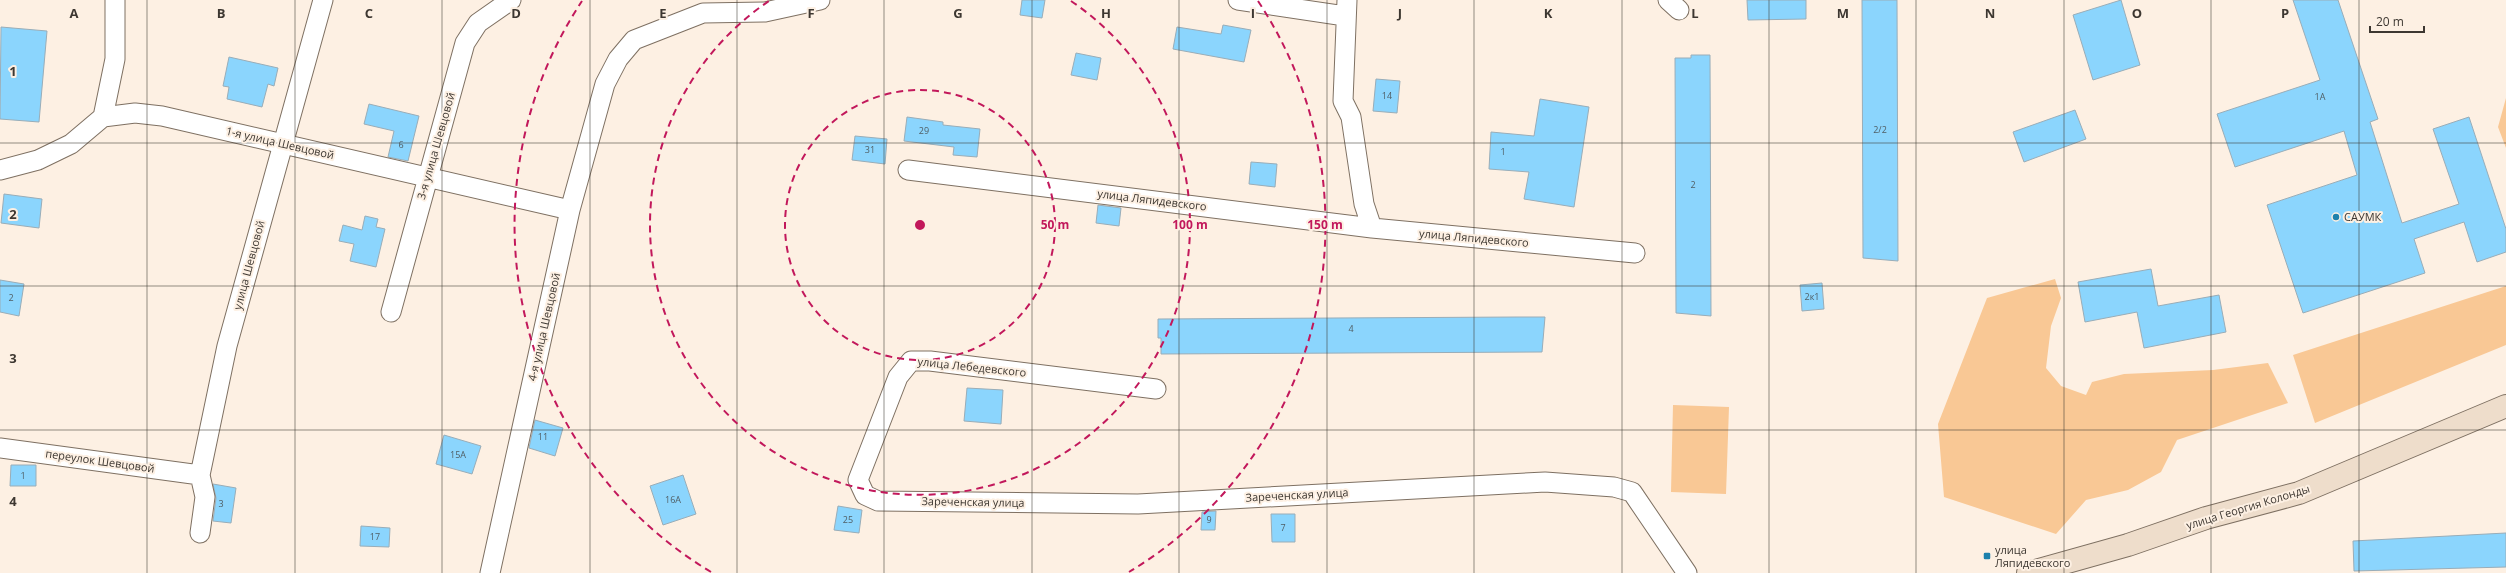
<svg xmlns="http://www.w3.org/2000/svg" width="2506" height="573" font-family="'Open Sans',sans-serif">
<rect width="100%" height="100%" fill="#fdf0e3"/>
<path fill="#f9c895" d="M2506,98v50l-8,-21z
M2055,279l6,19 -10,28 -5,42 15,18 25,9 6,-13 32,-8 89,-4 55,-7 20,40 -111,37 -16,32 -33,18 -42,10 -30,34 -112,-37 -6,-73 49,-126z
M2506,286v59l-191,78 -22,-68z
M1673,405l56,2 -3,87 -55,-2z"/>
<path fill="#8bd5fd" stroke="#99adb8" d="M1022,0h23l-3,18 -22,-3z
M1747,0h59v19l-58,1z
M1862,0h35l1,261 -35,-3z
M2121,0l19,65 -47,15 -20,-65z
M2293,0h45l40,119 -8,3 32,101 57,-19 -26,-75 36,-12 37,112v23l-29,10 -13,-40 -50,17 11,34 -122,40 -36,-108 90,-30 -13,-44 -109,36 -18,-53 103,-34z
M1223,25l28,5 -7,32 -71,-13 4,-22 44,7z
M1,27l46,4 -8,91 -39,-3z
M1076,53l25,5 -4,22 -26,-5z
M1691,55h19l1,261 -35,-3 -1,-255h16z
M229,57l49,11 -4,18 -6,-2 -6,23 -35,-8 2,-12 -6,-1z
M1376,79l24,2 -3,32 -24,-2z
M1540,99l49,8 -15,100 -50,-8 5,-27 -40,-3 2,-37 43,4z
M369,104l50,12 -11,45 -20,-4 6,-26 -30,-7z
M2075,110l11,29 -62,23 -11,-30z
M907,117l36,5v3l37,4 -3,28 -24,-2 1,-8 -50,-6z
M855,136l32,3 -2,25 -33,-4z
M1251,162l26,2 -2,23 -26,-3z
M4,194l38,5 -3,29 -38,-5z
M1098,205l23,3 -2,18 -23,-3z
M365,216l13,3 -2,8 9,2 -9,38 -26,-6 4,-17 -15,-3 4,-16 19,5z
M2151,269l7,37 61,-11 7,37 -82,16 -7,-36 -52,10 -7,-40z
M0,280l24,4 -5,32 -19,-4z
M1822,283l2,26 -22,2 -2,-26z
M1516,317h29l-3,35 -381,2v-16h-3v-19z
M967,388l36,2 -2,34 -37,-3z
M535,420l28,8 -8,28 -26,-8z
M444,435l37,11 -9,28 -36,-10z
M11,465h25v21h-26z
M683,475l13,39 -33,11 -13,-39z
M213,484l23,4 -5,35 -18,-2 3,-23z
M838,506l24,4 -3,23 -25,-3z
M1216,511l-1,19h-14l1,-18z
M1271,514h24v28h-23z
M361,526l29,2 -1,19 -29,-1z
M2506,533v34l-152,4 -1,-30z"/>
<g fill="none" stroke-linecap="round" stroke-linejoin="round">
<defs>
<path id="street" d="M1238,0l107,16
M1347,0l-4,101 8,16 13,87 8,24
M1668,0l11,10
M103,117l12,-58v-59
M0,170l38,-10 33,-16 32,-27 32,-4 27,3 408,94
M908,170l464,58 263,25
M391,312l74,-269 13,-20 33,-23
M1156,389l-226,-28h-19l-13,16 -40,103 7,15 13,6 260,3 407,-22 69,5 18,5 55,81
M0,448l200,27
M200,533l5,-36 -5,-22 27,-129 96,-346
M490,573l80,-363 35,-126 13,-25 16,-19 69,-27 62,-1 55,-12"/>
<path id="secondary" d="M2028,573l100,-28 78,-27 93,-25 207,-87"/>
</defs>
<use href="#street" stroke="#7e7062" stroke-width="21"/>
<use href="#secondary" stroke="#7e7062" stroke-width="24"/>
<use href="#street" stroke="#fff" stroke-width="19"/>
<use href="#secondary" stroke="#eeddcb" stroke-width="22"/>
</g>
<path fill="none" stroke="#3d3731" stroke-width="1" stroke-opacity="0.55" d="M147,0v573M295,0v573M442,0v573M590,0v573M737,0v573M884,0v573M1032,0v573M1179,0v573M1327,0v573M1474,0v573M1622,0v573M1769,0v573M1916,0v573M2064,0v573M2211,0v573M2359,0v573M0,143h2506M0,286h2506M0,430h2506"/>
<g fill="none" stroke="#c2185b" stroke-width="2" stroke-dasharray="7 5">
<circle cx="920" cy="225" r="135"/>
<path d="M1071 1A270 270 0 1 1 769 1"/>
<path d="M711 572A405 405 0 0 1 582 1M1258 1A405 405 0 0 1 1129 572"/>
</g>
<g fill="#1e81ac" stroke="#fdf0e3" stroke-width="1.5">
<circle cx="2336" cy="217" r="4"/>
<rect x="1983" y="552" width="8" height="8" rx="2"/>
</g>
<g text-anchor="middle" stroke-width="4" stroke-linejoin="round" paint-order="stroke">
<g font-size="9" fill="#505e64">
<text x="1387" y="99">14</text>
<text x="2320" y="100">1А</text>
<text x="1880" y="133">2/2</text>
<text x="924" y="134">29</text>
<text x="401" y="148">6</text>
<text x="870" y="153">31</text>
<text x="1503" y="155">1</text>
<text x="1693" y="188">2</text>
<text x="1812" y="300">2к1</text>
<text x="11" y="301">2</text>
<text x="1351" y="332">4</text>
<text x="543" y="440">11</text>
<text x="458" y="458">15А</text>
<text x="23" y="479">1</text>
<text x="673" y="503">16А</text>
<text x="221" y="507">3</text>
<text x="848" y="523">25</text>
<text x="1209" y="523">9</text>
<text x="1283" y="531">7</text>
<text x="375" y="540">17</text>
</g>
<g font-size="11" fill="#3d3731" stroke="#fdf0e3">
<text transform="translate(280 143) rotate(13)" y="4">1-я улица Шевцовой</text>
<text transform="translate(436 146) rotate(-74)" y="4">3-я улица Шевцовой</text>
<text transform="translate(1152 200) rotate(7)" y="4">улица Ляпидевского</text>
<text transform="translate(1474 238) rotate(5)" y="4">улица Ляпидевского</text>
<text transform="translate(249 265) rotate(-75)" y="4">улица Шевцовой</text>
<text transform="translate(544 327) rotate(-77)" y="4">4-я улица Шевцовой</text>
<text transform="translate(972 367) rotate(6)" y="4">улица Лебедевского</text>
<text transform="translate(100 461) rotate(8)" y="4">переулок Шевцовой</text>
<text transform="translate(1297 495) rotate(-3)" y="4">Зареченская улица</text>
<text transform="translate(973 502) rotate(1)" y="4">Зареченская улица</text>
<text transform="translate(2248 507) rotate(-17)" y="4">улица Георгия Колонды</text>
</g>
<g font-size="11" fill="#3d3731" stroke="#fdf0e3" text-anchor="start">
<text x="2344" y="221">САУМК</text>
<text x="1995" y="554">улица<tspan x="1995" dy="13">Ляпидевского</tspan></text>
</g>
</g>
<g font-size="13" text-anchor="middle" font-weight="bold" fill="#3d3731" stroke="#fdf0e3" stroke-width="4" stroke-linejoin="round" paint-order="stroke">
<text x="74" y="18">A</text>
<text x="221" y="18">B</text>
<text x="369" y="18">C</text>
<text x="516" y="18">D</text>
<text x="663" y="18">E</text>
<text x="811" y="18">F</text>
<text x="958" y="18">G</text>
<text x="1106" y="18">H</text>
<text x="1253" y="18">I</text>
<text x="1400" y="18">J</text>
<text x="1548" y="18">K</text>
<text x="1695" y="18">L</text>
<text x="1843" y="18">M</text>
<text x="1990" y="18">N</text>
<text x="2137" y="18">O</text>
<text x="2285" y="18">P</text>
<text x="13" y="76">1</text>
<text x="13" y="219">2</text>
<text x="13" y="363">3</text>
<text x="13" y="506">4</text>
</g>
<circle cx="920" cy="225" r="6" fill="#c2185b" stroke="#fdf0e3" stroke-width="2"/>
<g font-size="12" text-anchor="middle" font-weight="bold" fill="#c2185b" stroke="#fdf0e3" stroke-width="4" stroke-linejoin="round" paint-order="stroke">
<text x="1055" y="229">50 m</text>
<text x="1190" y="229">100 m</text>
<text x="1325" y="229">150 m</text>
</g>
<path d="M2370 26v6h54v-6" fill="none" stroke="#3d3731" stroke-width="2"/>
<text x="2376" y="26" font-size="12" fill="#3d3731" stroke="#fdf0e3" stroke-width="3" paint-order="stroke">20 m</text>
</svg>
